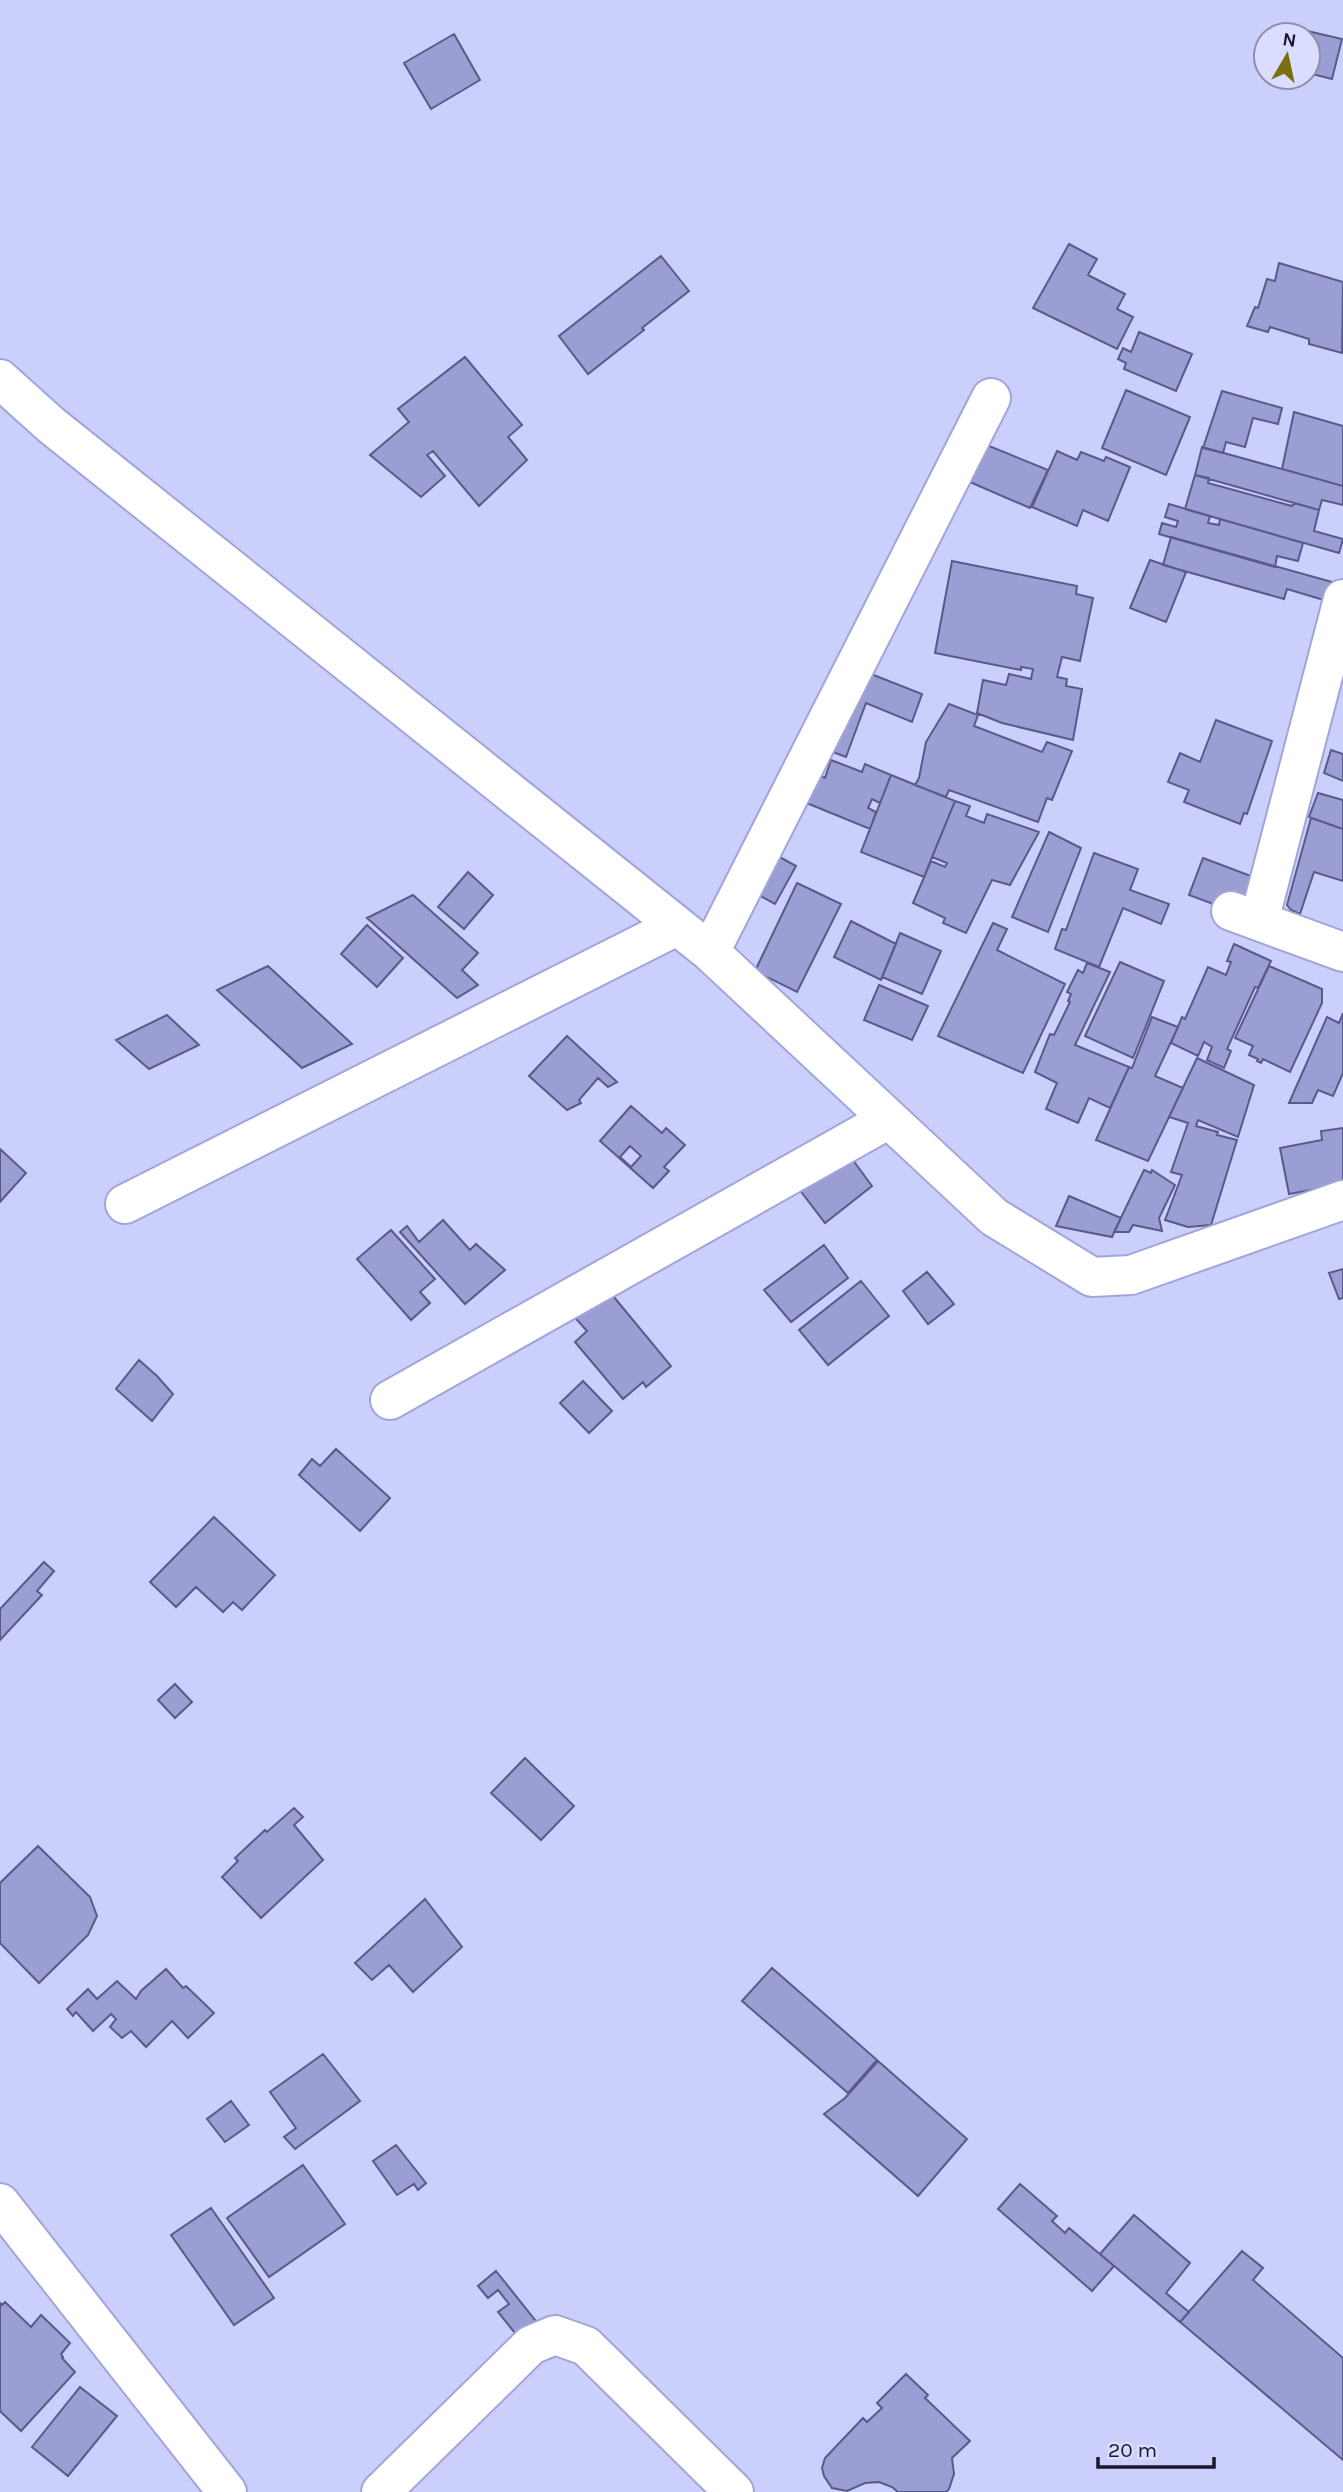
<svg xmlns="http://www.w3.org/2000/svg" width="1343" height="2492" font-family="Karla,sans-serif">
<rect width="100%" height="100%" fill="#cbcffb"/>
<path fill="#9b9ed3" stroke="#595a8a" stroke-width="2" fill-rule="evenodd" d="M1286,26l56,13 -10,40 -24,-6v-38h-24z
M454,34l26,46 -49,29 -27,-46z
M1069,244l28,15 -9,16 37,19 -8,15 16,8 -16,32 -84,-41z
M661,256l28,35 -47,37 2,2 -56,44 -29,-38z
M1279,263l64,19 -1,71 -33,-9v-5l-39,-12 -2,5 -21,-6 8,-19 3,1 9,-29 8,2z
M1139,332l53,22 -16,37 -52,-22 2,-6 -8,-4 5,-11 8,4z
M465,357l57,68 -14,12 19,23 -48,46 -46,-55 -6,4 18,21 -24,21 -51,-42 39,-33 -11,-13z
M1126,390l64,27 -24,58 -64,-27z
M1222,391l60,17 -4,16 -25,-6 -8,29 -19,-5 -3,11 -20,-5z
M1294,412l49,14v60l-61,-17z
M967,437l81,33 -18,38 -81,-35z
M1202,447l141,39v19l-21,-5 -3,10 -124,-35z
M1057,451l20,9 4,-8 23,9 2,-4 24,10 -22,54 -25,-11 -6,16 -45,-19z
M1195,475l14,3 -1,5 84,23 2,-3 25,7 -5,21 29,8 -4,14 -154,-44z
M1169,504l41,12 -2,7 11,2 1,-6 83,24 -5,18 -21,-5 -2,11 -116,-33 3,-11 14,4 2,-6 -13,-4z
M1171,537l161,45 -5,19 -40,-12 -3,10 -121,-34z
M1150,560l36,12 -20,50 -36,-14z
M952,561l125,25 -1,8 17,4 -13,63 -18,-4 -5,20 10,2 -1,7 16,3 -9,51 -71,-17 -25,-10 6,-33 23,5 3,-11 22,5 2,-10 -12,-2v3l-86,-17z
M866,672l56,22 -10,28 -46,-19 -20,54 -27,-10z
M949,704l29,11 -4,11 68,26 5,-10 25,9 -20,49 -5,-2 -9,24 -89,-32 -3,7 -31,-12 4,-7 7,-36z
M1216,720l56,21 -25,73 -3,-1 -4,11 -56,-22 5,-12 -21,-8 12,-29 20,9z
M1331,750l12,4v27l-19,-8z
M831,760l31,12 3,-8 26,11 -11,28 -8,-4 -4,9 8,4 -6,17 -78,-32 22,-24 11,5z
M891,775l64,26 -31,76 -63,-25z
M1318,793l25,7v29l-34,-12z
M955,801l15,5 -4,10 18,7 3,-9 52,18 -29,53 -18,-5 -26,53 -23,-10 2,-5 -32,-15 18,-42 14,6 2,-4 -15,-6z
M1311,818l32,11v52l-29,-9 -14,42 -9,-4 -4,-5z
M1049,832l32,16 -33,84 -36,-15z
M763,848l33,18 -21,38 -33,-18z
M1094,853l44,16 -8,21 39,14 -8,20 -38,-16 -24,59 -44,-18 7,-20 4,1z
M1203,858l56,21 -11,38 -59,-22z
M468,872l25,23 -29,34 -26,-22z
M797,883l44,21 -44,88 -42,-21z
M413,895l65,58 -16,17 16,15 -21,13 -90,-80z
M851,921l45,23 -15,36 -47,-23z
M993,923l14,6 -10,21 68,34 -42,89 -85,-37z
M367,925l36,33 -26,29 -36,-33z
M900,933l41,18 -19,43 -40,-17z
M1234,944l37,17 -13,27 -3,-1 -28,62 4,2 -7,17 -17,-8 5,-13 -8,-5 -6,14 -27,-13 11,-26 3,2 23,-52 18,8 5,-13 -4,-1z
M1120,962l44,19 -31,77 -48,-22z
M1087,963l23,9 -35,73 54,22 -19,41 -21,-10 -11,25 -32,-14 11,-26 -22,-11 15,-38 4,1 16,-33 -2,-1 3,-7 -4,-2 11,-22 5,3z
M268,966l84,78 -50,24 -85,-78z
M1269,966l53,23v14l-32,69 -27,-13 -2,4 -4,-2 1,-2 -9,-4 4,-9 -18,-8z
M879,985l49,21 -16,34 -48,-20z
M1343,1013v60l-10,23 -15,-6 -6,13h-23l38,-86 12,6z
M167,1015l32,30 -50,24 -33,-29z
M1152,1017l26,10 -23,49 28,12 -35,73 -52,-21 33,-73 3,1z
M567,1036l50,46 -9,5 -10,-9 -19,22 2,3 -14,7 -38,-34z
M1197,1058l57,27 -16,52 -40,-17 -2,6 22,6 -1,3 20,5 -26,85 -23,2 -23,-7 17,-45 -11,-3 17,-49 -19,-6z
M631,1106l31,27 4,-5 19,17 -21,22 5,4 -16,17 -53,-47zM630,1146l11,10 -10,11 -11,-10z
M1343,1128v56l-54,10 -9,-46 42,-8 -1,-9z
M844,1148l28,38 -47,37 -29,-38z
M0,1149l26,24 -26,29z
M1144,1170l7,3 1,-3 23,15 -16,33 3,13 -29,-6 -4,7h-15z
M1069,1196l52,22 -9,19 -56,-11z
M443,1220l27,30 6,-6 29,26 -40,34 -65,-72 7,-6 12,16z
M391,1230l44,49 -15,13 10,11 -19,17 -54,-61z
M824,1245l24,33 -57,44 -27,-32z
M1343,1269v29l-4,1 -10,-26z
M927,1272l27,32 -26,20 -25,-33z
M861,1281l28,35 -61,49 -29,-35z
M604,1285l67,81 -25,21 -3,-5 -20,17 -48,-57 12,-11 -16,-18z
M139,1360l18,16 16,18 -21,27 -36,-32z
M583,1381l29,30 -23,22 -29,-30z
M336,1449l54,49 -30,33 -61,-56 13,-16 8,7z
M214,1517l61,58 -33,35 -9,-8 -10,10 -27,-25 -20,20 -26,-25z
M44,1562l10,9 -17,20 5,4 -42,45v-31z
M175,1684l17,18 -17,16 -17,-18z
M525,1758l49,48 -33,34 -50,-47z
M294,1808l9,9 -9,8 29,35 -62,58 -39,-41 16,-16 -3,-3 30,-28 2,2z
M38,1846l52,51 7,19 -9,19 -49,48 -39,-40v-60z
M425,1899l37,48 -49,45 -24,-27 -17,15 -17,-17z
M772,1968l105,92 -29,33 -106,-92z
M166,1969l17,19 3,-2 28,27 -26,25 -16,-17 -26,26 -15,-16 -9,7 -12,-11 6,-8 -5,-5 -18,17 -17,-19 -3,4 -6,-7 21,-20 9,10 20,-18 19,18 5,-8z
M323,2054l37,47 -65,48 -11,-12 12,-9 -26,-36z
M878,2061l89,78 -49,57 -94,-82 21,-16z
M231,2101l18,24 -24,17 -18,-23z
M396,2145l30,38 -8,7 -4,-6 -17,11 -24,-34z
M303,2165l42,59 -76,53 -42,-59z
M1020,2184l37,32 -5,5 13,12 4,-5 45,38 -22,25 -94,-82z
M211,2208l63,90 -40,27 -63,-90z
M1134,2215l56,48 -24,30 23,19 -9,10 -80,-68z
M1242,2251l21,17 -10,12 90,78v102l-163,-138z
M496,2271l43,54 -16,18 -25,-31 11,-8 -11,-14 -10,8 -10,-12z
M5,2302l26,25 10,-12 29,28 -9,11 2,3 -1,1 13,14 -54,59 -21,-20v-108l2,2z
M906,2374l22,21 -3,3 45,43 -18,17 2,16 -5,15 -3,3h-48l-6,-5 -13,-5 -14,1 -18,8 -15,-3 -8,-12 -2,-8 3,-10 38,-40 4,4 15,-14 -5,-5z
M80,2387l37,29 -49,60 -36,-29z"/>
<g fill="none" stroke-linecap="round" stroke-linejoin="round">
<defs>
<path id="minor" d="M0,379l51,46 659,527 284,265 98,60 39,-2 212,-75
M1231,911l112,41
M1259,921l84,-322
M710,952l281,-554
M125,1204l552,-278
M390,1400l499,-281
M0,2203l227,289
M381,2492l150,-147 24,-10 31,11 148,146"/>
</defs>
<use href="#minor" stroke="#a2a5da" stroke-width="42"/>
<use href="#minor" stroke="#fff" stroke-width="38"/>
</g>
<g transform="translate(1287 56) rotate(9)"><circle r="33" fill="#daddff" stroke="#8c8eab" stroke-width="2"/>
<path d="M0-5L12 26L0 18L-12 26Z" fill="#7b6f0d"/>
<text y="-10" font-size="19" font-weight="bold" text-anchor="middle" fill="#18182c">N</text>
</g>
<path d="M1098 2457v10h116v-10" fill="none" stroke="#18182c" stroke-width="3.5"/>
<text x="1108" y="2457" font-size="21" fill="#18182c" stroke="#daddff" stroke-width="5" paint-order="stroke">20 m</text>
</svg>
